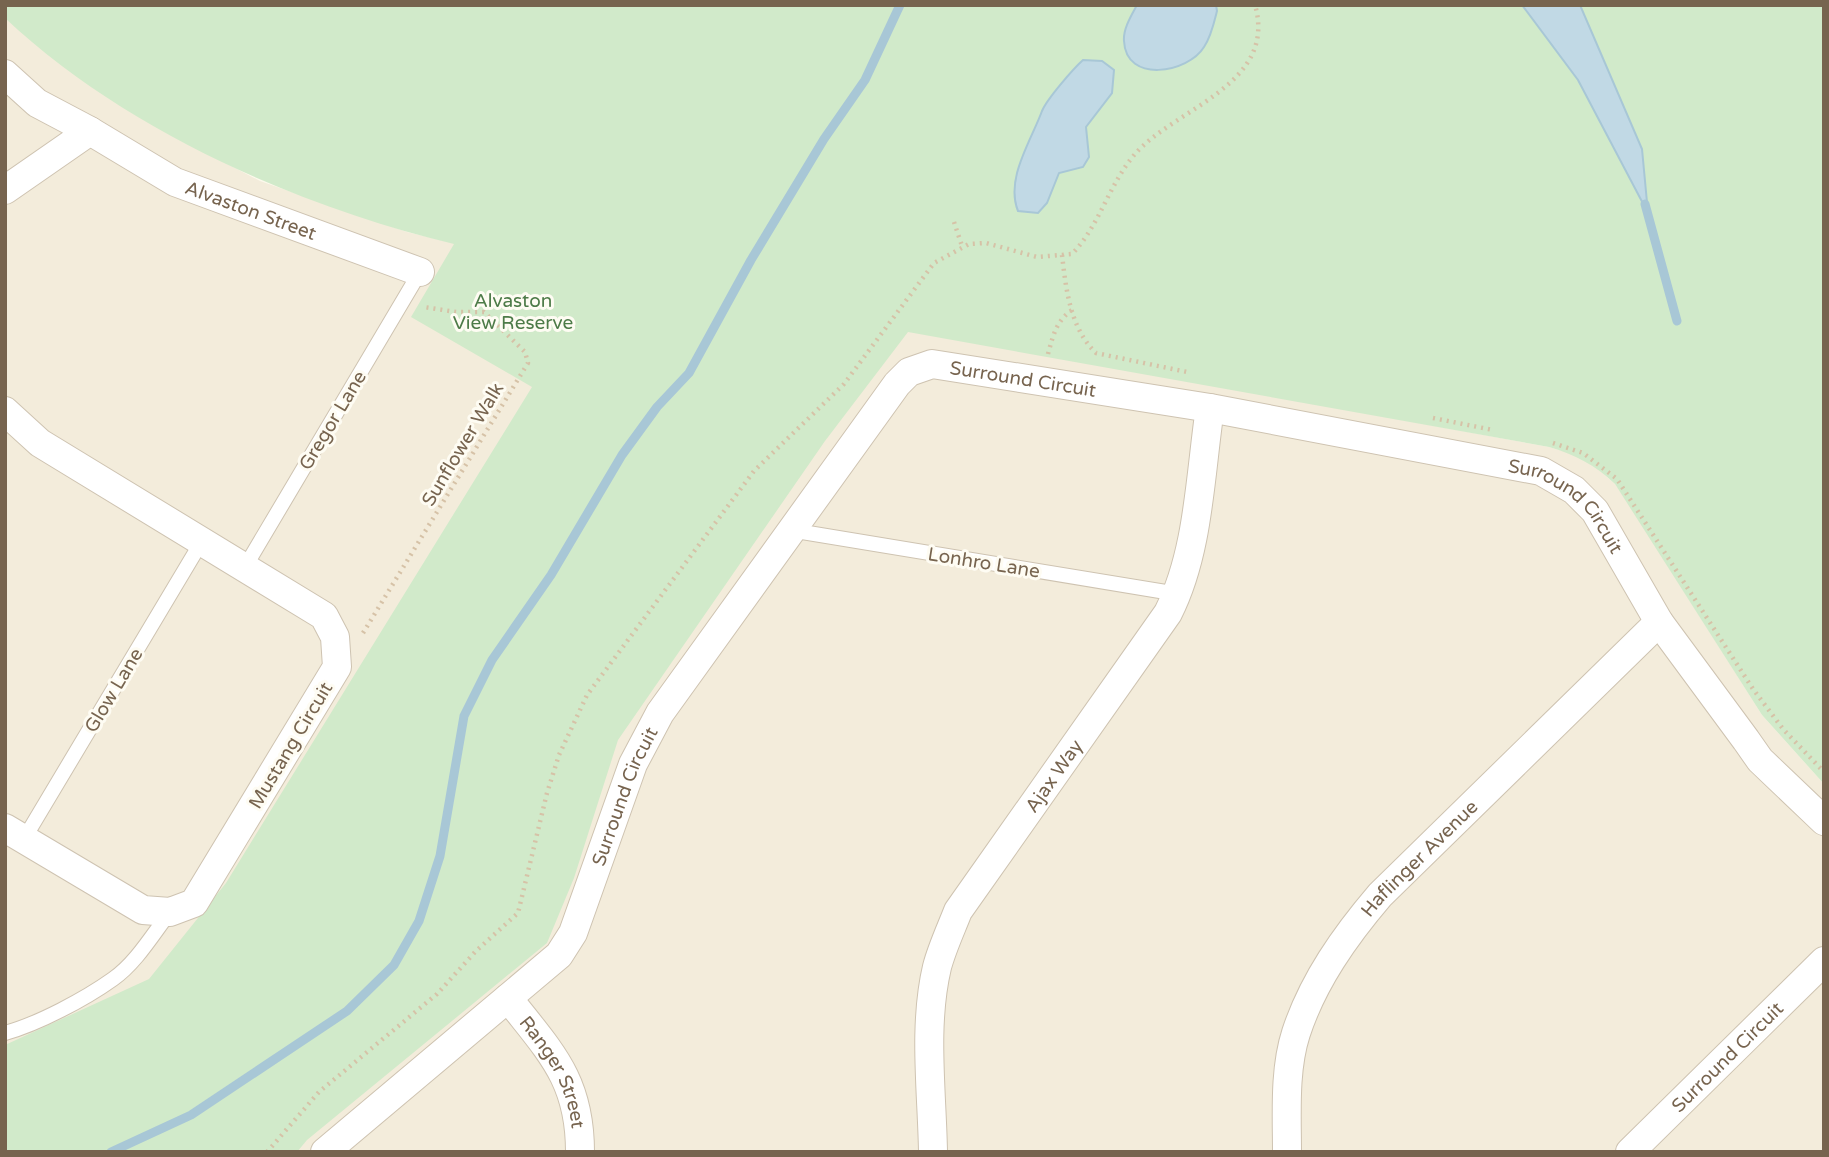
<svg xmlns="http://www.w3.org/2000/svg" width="1829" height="1157" font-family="'Varela Round',sans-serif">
<rect width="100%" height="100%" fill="#fcf9ec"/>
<path fill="#f3ecdb" d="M5,18l127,95 65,35 63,33 147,51 75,18 1067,197 24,7 24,14 18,16 15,22 132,209 62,69v368h-1819z"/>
<path fill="#d1eaca" d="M5,5h1819v779l-62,-69 -147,-231c-20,-19 -39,-29 -66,-37l-641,-115 -83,109 -207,299 -44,138 -27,65 -240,197 -10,12h-292v-107l144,-66 77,-96 306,-496 -121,-70 43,-73c-157,-38 -330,-114 -449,-226z"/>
<path fill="#c1d9e5" stroke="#a8c7d6" stroke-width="2" d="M1137,5h79l1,6c-3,12 -6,26 -13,36 -16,26 -78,37 -80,-6 -1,-12 7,-25 13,-36z
M1522,5h58l62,144 6,64 -70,-133z
M1083,60l19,1 12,9 -2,23 -26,34 3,30 -6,10 -24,6 -12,30 -9,10 -20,-2c-13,-32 13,-70 24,-100 5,-12 31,-42 41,-51z"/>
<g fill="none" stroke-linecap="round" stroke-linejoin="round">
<path stroke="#a8c7d6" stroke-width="9" d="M1645,204l32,117
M111,1152l80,-37 156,-104 47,-46 25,-44 21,-65 24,-140 28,-56 59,-85 71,-120 35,-48 32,-34 62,-113 73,-121 41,-59 35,-75"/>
<defs>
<path id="lane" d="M790,530l388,64
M245,567l175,-295
M24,839l178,-298
M5,1033c33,-9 80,-34 108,-54 23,-16 40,-45 57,-67"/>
<g id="street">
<path d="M5,74l32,29 53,28 -85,59"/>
<path id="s1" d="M90,131l85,51 245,90"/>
<path d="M5,411l35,32 284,173 11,21 2,30 -143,236 -24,9 -27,-2 -138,-82"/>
<path id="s2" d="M508,998c42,54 72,81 72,154"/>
<path id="s3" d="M325,1152l234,-197 14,-22 60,-169 27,-51 237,-329 12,-12 23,-8 278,44 331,63 33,19 21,21 64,111 87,118 14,20 64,61"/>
<path id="s4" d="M933,1152c-1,-60 -10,-126 4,-185 5,-19 14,-38 21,-56l210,-298c31,-61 32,-138 42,-205"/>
<path id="s5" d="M1287,1152c0,-38 -3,-82 9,-119 17,-52 49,-97 84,-138l279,-273"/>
<path id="s6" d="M1630,1152l194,-191"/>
</g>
</defs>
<use href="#lane" stroke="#cec3b1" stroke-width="16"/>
<use href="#street" stroke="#cec3b1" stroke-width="30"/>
<path stroke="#d6c2a7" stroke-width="4.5" stroke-dasharray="2 5" stroke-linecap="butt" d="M954,222l8,24
M1062,255c4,34 8,73 34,98l91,19
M1048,354c5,-18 8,-33 24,-44
M1433,418l60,12
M1553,443l30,10 34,26 136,210 30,40 41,43
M363,633l165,-270 -3,-11 -41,-40h-28l-32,-5
M267,1152l52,-60 118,-98 39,-43 42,-38 29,-120 12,-38 28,-60 167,-224 90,-87 90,-121 35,-19 17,-1 51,14 35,-3c28,-29 37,-70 63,-100 40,-46 143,-69 120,-149"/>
<use href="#lane" stroke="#fff" stroke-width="14"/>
<use href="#street" stroke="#fff" stroke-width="28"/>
</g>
<g text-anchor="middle" stroke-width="6" stroke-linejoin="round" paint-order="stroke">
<g font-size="19" fill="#77644f" stroke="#fefcf3">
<text dy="7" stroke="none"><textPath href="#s1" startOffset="180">Alvaston Street</textPath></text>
<text dy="7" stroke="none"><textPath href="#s3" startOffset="1108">Surround Circuit</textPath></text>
<text transform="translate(332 420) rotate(-59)" y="7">Gregor Lane</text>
<text transform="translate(462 444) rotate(-59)" y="7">Sunflower Walk</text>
<text dy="7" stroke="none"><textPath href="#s3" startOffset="1675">Surround Circuit</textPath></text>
<text transform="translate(984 562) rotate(9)" y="7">Lonhro Lane</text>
<text transform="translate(113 690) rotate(-59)" y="7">Glow Lane</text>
<text transform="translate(290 745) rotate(-59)" y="7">Mustang Circuit</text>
<text dy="7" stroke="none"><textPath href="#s4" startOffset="411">Ajax Way</textPath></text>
<text dy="7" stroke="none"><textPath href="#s3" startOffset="478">Surround Circuit</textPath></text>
<text dy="7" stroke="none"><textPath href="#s5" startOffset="336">Haflinger Avenue</textPath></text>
<text dy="7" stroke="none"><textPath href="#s6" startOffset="136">Surround Circuit</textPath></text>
<text dy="7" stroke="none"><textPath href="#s2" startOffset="88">Ranger Street</textPath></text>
</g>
<g font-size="19" fill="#4d7b48" stroke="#fefcf3">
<text x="513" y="307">Alvaston<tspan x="513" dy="22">View Reserve</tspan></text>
</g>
</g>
<rect width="1829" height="1157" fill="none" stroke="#77644f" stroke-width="14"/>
</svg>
